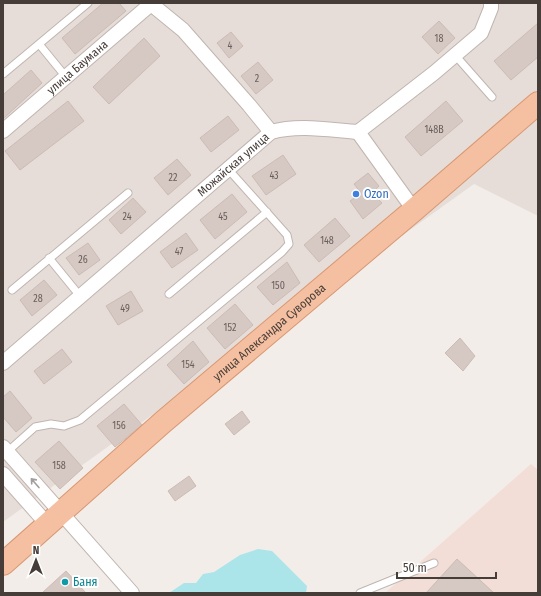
<svg xmlns="http://www.w3.org/2000/svg" width="541" height="596" font-family="'Fira Sans Condensed',sans-serif">
<rect width="100%" height="100%" fill="#f3ede9"/>
<path fill="#e6ddd8" d="M3,3h535v213l-64,-32 -471,338z"/>
<path fill="#f2ddd7" d="M531,464l7,6v123h-153z"/>
<path fill="#ace5e9" d="M258,549l14,2 35,35 -1,7h-137l15,-10h12l7,-9 11,-2 26,-17z"/>
<path fill="#d6c8c3" stroke="#cdbbb4" d="M103,3h16l7,8 -51,43 -13,-16z
M439,21l16,17 -17,16 -16,-17z
M538,23v34l-27,23 -17,-19z
M231,32l12,14 -14,12 -12,-15z
M144,38l16,18 -51,48 -16,-17z
M258,62l15,18 -17,14 -15,-18z
M31,70l11,13 -39,36v-24z
M68,101l16,20 -64,49 -15,-19z
M446,101l17,20 -42,35 -16,-19z
M228,116l11,14 -28,22 -11,-14z
M283,155l13,19 -30,21 -14,-19z
M177,159l14,16 -23,20 -14,-17z
M368,173l11,13 -7,7 10,10 -19,16 -13,-18 11,-8 -7,-9z
M232,194l15,18 -32,27 -15,-19z
M133,198l13,14 -25,22 -12,-14z
M335,218l15,18 -31,26 -15,-17z
M186,233l12,17 -26,18 -12,-16z
M88,243l12,17 -21,15 -13,-17z
M287,262l13,21 -27,22 -16,-18z
M44,280l13,15 -25,21 -12,-16z
M131,291l12,20 -25,14 -12,-19z
M235,304l18,21 -28,24 -18,-21z
M460,338l15,18 -12,15 -18,-18z
M193,341l16,21 -25,22 -17,-19z
M62,349l10,13 -28,22 -10,-13z
M10,391l22,27 -16,14 -13,-15v-20z
M124,404l18,21 -27,22 -18,-21z
M242,411l8,11 -16,13 -9,-11z
M59,441l24,27 -23,21 -25,-27z
M189,476l7,10 -21,15 -7,-10z
M457,559l37,34h-68z
M66,571l20,22h-44z"/>
<g fill="none" stroke-linecap="round" stroke-linejoin="round">
<defs>
<path id="service" d="M39,44l49,-41
M455,55l37,42
M3,74l36,-30 27,33
M49,258l31,38
M12,290l116,-97
M169,294l98,-82
M7,452l28,-25 16,-3 13,2 16,-6 202,-168 7,-8 -2,-9 -59,-66
M360,593l74,-30"/>
<g id="minor">
<path d="M150,3l33,27 66,75 22,27"/>
<path id="s1" d="M3,131l148,-127"/>
<path d="M358,132l56,78"/>
<path id="s2" d="M3,363l268,-231c28,-8 59,-2 87,0l76,-59 47,-40 10,-25v-5"/>
<path d="M3,447l129,146"/>
<path d="M3,474l45,51"/>
</g>
<g id="primary">
<path id="s3" d="M3,564l160,-142 251,-212 124,-107"/>
</g>
</defs>
<use href="#service" stroke="#c0b5b0" stroke-width="9"/>
<use href="#minor" stroke="#c0b5b0" stroke-width="16"/>
<use href="#primary" stroke="#d89772" stroke-width="24"/>
<use href="#service" stroke="#fff" stroke-width="7"/>
<use href="#minor" stroke="#fff" stroke-width="14"/>
<use href="#primary" stroke="#f4c0a1" stroke-width="22"/>
</g>
<defs><path id="oneway-shaft" d="M-6 0H5M1.5-3L5.5 0L1.5 3" fill="none" stroke-width="1.6" stroke-linecap="round" stroke-linejoin="round"/></defs>
<use stroke="#a29e9c" href="#oneway-shaft" transform="translate(35 483) rotate(-131)"/>
<circle fill="#3f7fe0" stroke="#fff" stroke-width="1.5" cx="356" cy="194" r="4"/>
<circle fill="#0f9aa8" stroke="#fff" stroke-width="1.5" cx="65" cy="582" r="4"/>
<g text-anchor="middle" stroke-width="4" stroke-linejoin="round" paint-order="stroke">
<g font-size="10" fill="#6a5f5b">
<text x="439" y="42">18</text>
<text x="230" y="49">4</text>
<text x="257" y="82">2</text>
<text x="434" y="133">148В</text>
<text x="274" y="179">43</text>
<text x="173" y="181">22</text>
<text x="127" y="220">24</text>
<text x="223" y="220">45</text>
<text x="327" y="244">148</text>
<text x="179" y="255">47</text>
<text x="83" y="263">26</text>
<text x="278" y="289">150</text>
<text x="38" y="302">28</text>
<text x="125" y="312">49</text>
<text x="230" y="331">152</text>
<text x="188" y="368">154</text>
<text x="119" y="429">156</text>
<text x="59" y="469">158</text>
</g>
<g font-size="12" fill="#463c38" stroke="#fff">
<text dy="4" stroke="none"><textPath href="#s1" startOffset="98">улица Баумана</textPath></text>
<text dy="4" stroke="none"><textPath href="#s2" startOffset="304">Можайская улица</textPath></text>
<text dy="4" stroke="none"><textPath href="#s3" startOffset="353">улица Александра Суворова</textPath></text>
</g>
<g font-size="12" fill="#366cbe" stroke="#fff" text-anchor="start">
<text x="364" y="198">Ozon</text>
</g>
<g font-size="12" fill="#0d838f" stroke="#fff" text-anchor="start">
<text x="73" y="586">Баня</text>
</g>
</g>
<rect width="541" height="596" fill="none" stroke="#463c38" stroke-width="8"/>
<g transform="translate(36 560)" stroke="#ffffff" stroke-width="3" paint-order="stroke">
<path d="M0-3L7 15L0 10L-7 15Z" fill="#463c38"/>
<text y="-6" font-size="11" font-weight="bold" text-anchor="middle" fill="#463c38">N</text>
</g>
<path d="M397 572v6h99v-6" fill="none" stroke="#463c38" stroke-width="2"/>
<text x="403" y="572" font-size="12" fill="#463c38" stroke="#ffffff" stroke-width="3" paint-order="stroke">50 m</text>
</svg>
